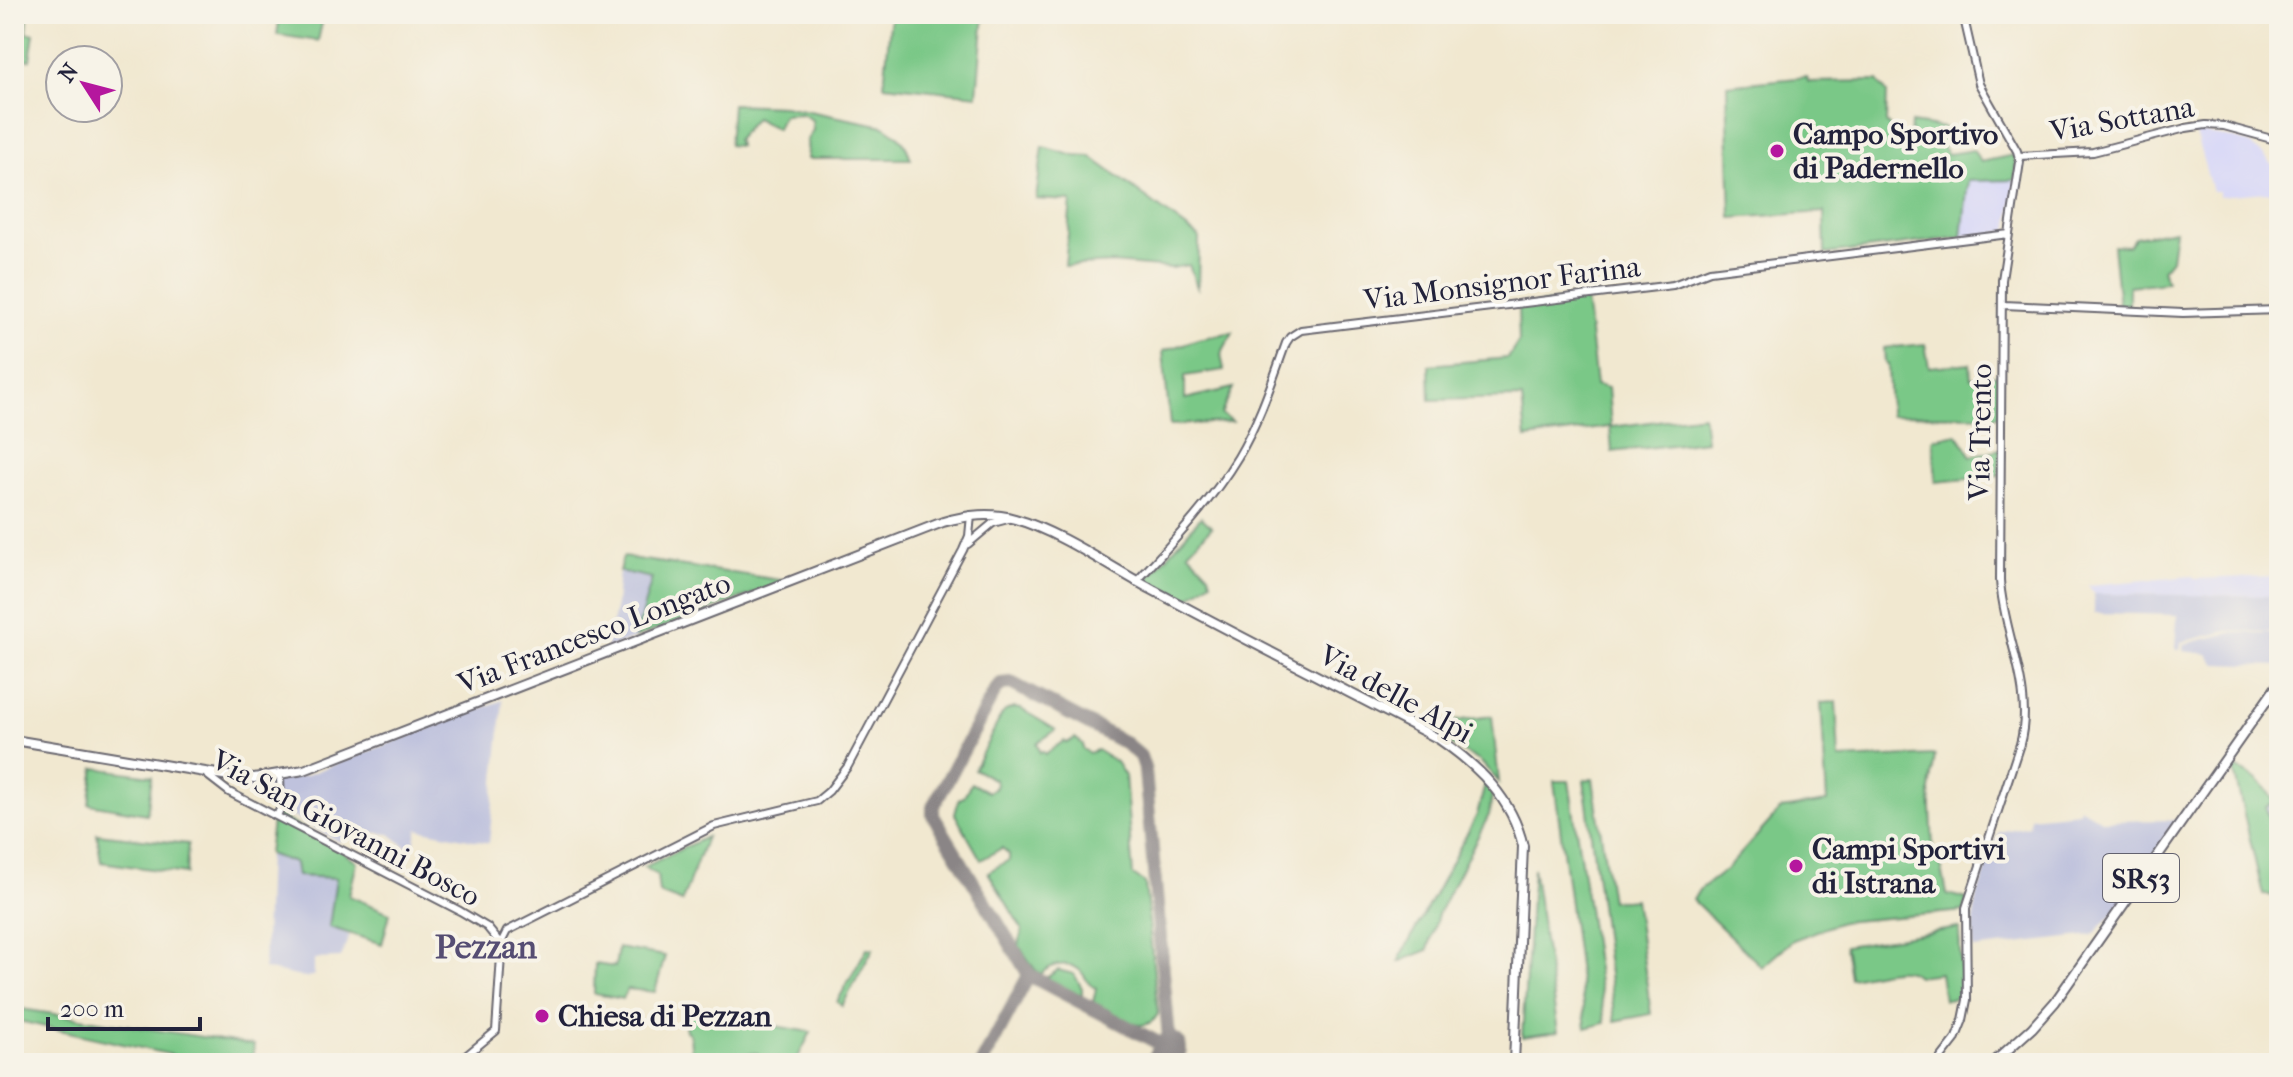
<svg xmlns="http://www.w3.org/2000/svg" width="2293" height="1077" font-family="'IM FELL French Canon',serif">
<rect width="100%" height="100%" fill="#f7f3e8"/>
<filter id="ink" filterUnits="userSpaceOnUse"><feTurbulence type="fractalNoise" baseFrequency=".0125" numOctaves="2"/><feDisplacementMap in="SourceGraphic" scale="16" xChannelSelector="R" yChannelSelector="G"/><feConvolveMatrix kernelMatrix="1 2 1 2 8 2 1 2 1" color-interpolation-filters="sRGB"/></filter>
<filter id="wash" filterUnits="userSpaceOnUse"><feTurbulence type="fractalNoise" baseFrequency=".006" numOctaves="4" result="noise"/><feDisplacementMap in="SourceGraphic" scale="32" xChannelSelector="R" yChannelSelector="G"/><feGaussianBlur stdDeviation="1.8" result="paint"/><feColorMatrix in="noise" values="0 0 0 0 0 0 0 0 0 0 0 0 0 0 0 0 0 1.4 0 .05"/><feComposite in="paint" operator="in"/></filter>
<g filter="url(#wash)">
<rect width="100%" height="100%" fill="#f1e8d0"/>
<path fill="#d7d7f8" d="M2195,132l37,6 16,5 16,12 15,17v19l-60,5v-5h-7z
M2015,180l-7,51 -46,6 6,-56z
M2193,576l1,3 85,-3v20l-185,-2 -6,-9z"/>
<path fill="#bfc2dd" d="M619,571l33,7 -17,60 -29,11 10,-44z
M2094,594l185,2v36l-52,-1 -46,11 -1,7h-5l2,-34 -83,-2z
M2230,633h49v33l-63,-2 -8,-10 -25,-3 1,-7z
M503,700l-14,143 -71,-14 -6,22 -22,-17 -40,-4 -10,12 -110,-59 1,-5 27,4 46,-6z
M2279,801v54l-3,1 -10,-50z
M2079,807l24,14 79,-1 -59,83 -30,32 -120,14 2,-47 24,-70 30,-6 1,-9 48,-5z
M268,854l27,9 3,13 38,2 -7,49 20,8 -8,23 -27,1v16l-8,3 -42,-9z"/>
<path fill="#7ac887" stroke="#4e7561" stroke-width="2" d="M14,14h14l-1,19h7l-4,27 -16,-2z
M280,14h44l-6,27 -41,-6z
M891,14h93l-7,81 -93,-10z
M1807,77l1,5 70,-1 9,12 -1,30 17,19h7l1,-19 34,5 -2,20 5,6 25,-4 8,12 33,-7 2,6 -1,19 -47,1 -6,56 -137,17 -1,-42 -93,6 -4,-133z
M732,104l52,2 100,20c14,8 22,17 27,33h-103l-1,-19 6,-10 -1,-10 -10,-6 -19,1 -6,14 -22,-11 -19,22 3,6 -10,-1z
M1043,147l32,9 16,1 108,80 -1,53 -9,-25 -18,3 -59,-5 -47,3 6,-65 -35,-2z
M2175,230l-4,29 -8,10 4,13 -38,4v20h-10l-6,-61 15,1 7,-9z
M1586,298l10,87 12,3 3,39 92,-12 3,26 -94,11 -2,-25 -84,11 -4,-40 -92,2 -1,-35 79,-7 11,-17 -1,-34z
M1233,332l-12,22 3,16 -39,6v23l48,-11 -12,26 11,8 -62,3 -7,-74 35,-12z
M1925,344l4,23 41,-4 1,15 28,-3 1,41 -110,-1 -2,-51 -3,-1 -1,-15z
M1957,434l15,22 28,-7 -1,27 -63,6 -3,-43z
M1201,517l11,10 -24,25 21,22 2,7 -26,20 -39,-20z
M623,557l164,24 -152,57 17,-60 -33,-7z
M1836,702l3,57 96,-4 -5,35 3,58 7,11 7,35 20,5 -3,12 -123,11 -48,18 -31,27 -69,-67 6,-10 28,-21 54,-60 46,-7 -6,-99z
M1013,708l8,1 35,21 -19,13 3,10 2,-2 3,3 19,-13 3,2 8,-5 8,6v5l6,4 8,-3 19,12 9,14 8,99 12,8 13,131c-14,26 -46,-1 -65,-11l3,-15c-9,-4 -8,-7 -13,-14 -10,-14 -32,-11 -42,0l-5,-3 -17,-25 3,-17 -34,-57 21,-12v-6l-7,-6 -21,12 -26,-46 4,-15 5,-2 7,-14 17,9 8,-6 -1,-6 -21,-11 27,-53 4,-5z
M1492,716l7,66 -18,-20 -62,-36z
M2233,767c20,9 32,15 41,36l-8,4 10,48h3v41l-16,-1z
M95,768l57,8 -5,38 -58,-10z
M1593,779l18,122 24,-2 16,115 -36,7 -31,-241z
M1486,781l7,8 -4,26 -51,99 -10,36 -30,12 79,-147z
M1554,781h15l36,242 -19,5z
M273,813l50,26 34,23 -8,34 41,17 -8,31 -53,-17 7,-49 -39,-2 -2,-13 -27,-9z
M97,834l91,10 -2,30 -85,-12z
M706,837l-24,65 -23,-9 -2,-18 -13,-8z
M1533,868l25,164 -36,5z
M1959,928l3,70 -18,2 -4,-27 -23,3c-14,-14 -48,0 -67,2l-5,-32z
M618,948l47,8 -10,36 -28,-3 -4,10 -29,-5 1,-30 20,3z
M867,948l6,1 -31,57 -5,-4z
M1058,970l16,4 8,14v9l-36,-19z
M15,1008l239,37 -2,18h-78l-1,-8 -159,-35z
M683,1011l128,21 -16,31h-35l-2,-10 -66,6 -2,-25 -4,-3z"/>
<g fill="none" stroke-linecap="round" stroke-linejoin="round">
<path stroke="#8a8586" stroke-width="14" d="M1029,975l-96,-160v-8l62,-116 6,-7 10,-1 114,60 15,13 5,15 25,278
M982,1063l47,-88 141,74"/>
<path stroke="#8a8586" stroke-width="34" d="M1163,1063l7,-14"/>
</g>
</g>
<g filter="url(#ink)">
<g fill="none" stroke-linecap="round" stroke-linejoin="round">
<defs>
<path id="minor" d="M2019,156l74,-4 93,-24 20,-3 18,1 55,15
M2004,305l179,8 96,-3
M968,544l25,-21 15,-4
M1136,582c36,-39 75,-80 102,-125 21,-35 34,-75 48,-114l4,-6 11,-7 372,-45 37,-14 299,-37
M207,775l22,17 231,119 27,16 13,16
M277,816l4,-9 -1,-32
M457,1063l39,-32 6,-90 5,-10 207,-105 103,-25 12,-10 19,-25 115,-216 6,-14 2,-21
M1937,1063l18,-23 8,-20 4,-20 -1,-92 54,-164c15,-54 -17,-110 -20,-164l2,-300 18,-118 -3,-11 -38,-67 -16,-70"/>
<path id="major" d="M14,740l215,36 25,2 50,-8 639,-248c25,-7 47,-10 72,-3 41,11 97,49 136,70 95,51 192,100 288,150 39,27 73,59 84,107l-9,217
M1993,1063l39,-35 23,-26 224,-319"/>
</defs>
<use href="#minor" stroke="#6a676f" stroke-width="10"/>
<use href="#major" stroke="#6a676f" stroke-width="12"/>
<use href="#minor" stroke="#fff" stroke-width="6"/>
<use href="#major" stroke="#fff" stroke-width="8"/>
<path stroke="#22223b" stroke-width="2" d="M2277,1063l2,-2"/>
</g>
</g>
<g fill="#b5179e" stroke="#f7f3e8" stroke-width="3">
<circle cx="1777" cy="151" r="8"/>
<circle cx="1796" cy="866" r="8"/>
<circle cx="542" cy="1016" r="8"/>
</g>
<g text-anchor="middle" stroke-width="8" stroke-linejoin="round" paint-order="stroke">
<rect fill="#f7f3e8" stroke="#62616f" stroke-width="2" x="2103" y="854" width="76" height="48" rx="6"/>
<g font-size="28" font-weight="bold" fill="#22223b">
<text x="2141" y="888">SR53</text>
</g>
<g font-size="30" fill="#22223b" stroke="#f7f3e8">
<text transform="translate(2122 119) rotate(-10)" y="10">Via Sottana</text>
<text transform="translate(1502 283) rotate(-7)" y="10">Via Monsignor Farina</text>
<text transform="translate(1980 432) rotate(-89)" y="10">Via Trento</text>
<text transform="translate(594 633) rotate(-21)" y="10">Via Francesco Longato</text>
<text transform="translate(1396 694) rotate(29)" y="10">Via delle Alpi</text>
<text transform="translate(346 828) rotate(28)" y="10">Via San Giovanni Bosco</text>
</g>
<g font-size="30" font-weight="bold" fill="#22223b" stroke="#f7f3e8" text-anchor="start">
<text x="1793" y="144">Campo Sportivo<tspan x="1793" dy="34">di Padernello</tspan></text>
<text x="1812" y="859">Campi Sportivi<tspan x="1812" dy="34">di Istrana</tspan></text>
<text x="558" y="1026">Chiesa di Pezzan</text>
</g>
<g font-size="34" font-weight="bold" fill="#554d73" stroke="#f7f3e8">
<text x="486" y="958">Pezzan</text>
</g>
</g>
<rect width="2293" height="1077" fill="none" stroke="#f7f3e8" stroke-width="48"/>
<g transform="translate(84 84) rotate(306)"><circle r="38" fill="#f7f3e8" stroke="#a29fa3" stroke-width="2"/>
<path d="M0-6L14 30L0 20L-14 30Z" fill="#b5179e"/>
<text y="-12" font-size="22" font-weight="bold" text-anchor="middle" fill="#22223b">N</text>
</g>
<path d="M48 1017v12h152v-12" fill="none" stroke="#22223b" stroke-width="4"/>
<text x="60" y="1017" font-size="24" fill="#22223b" stroke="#f7f3e8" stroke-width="6" paint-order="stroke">200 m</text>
</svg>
